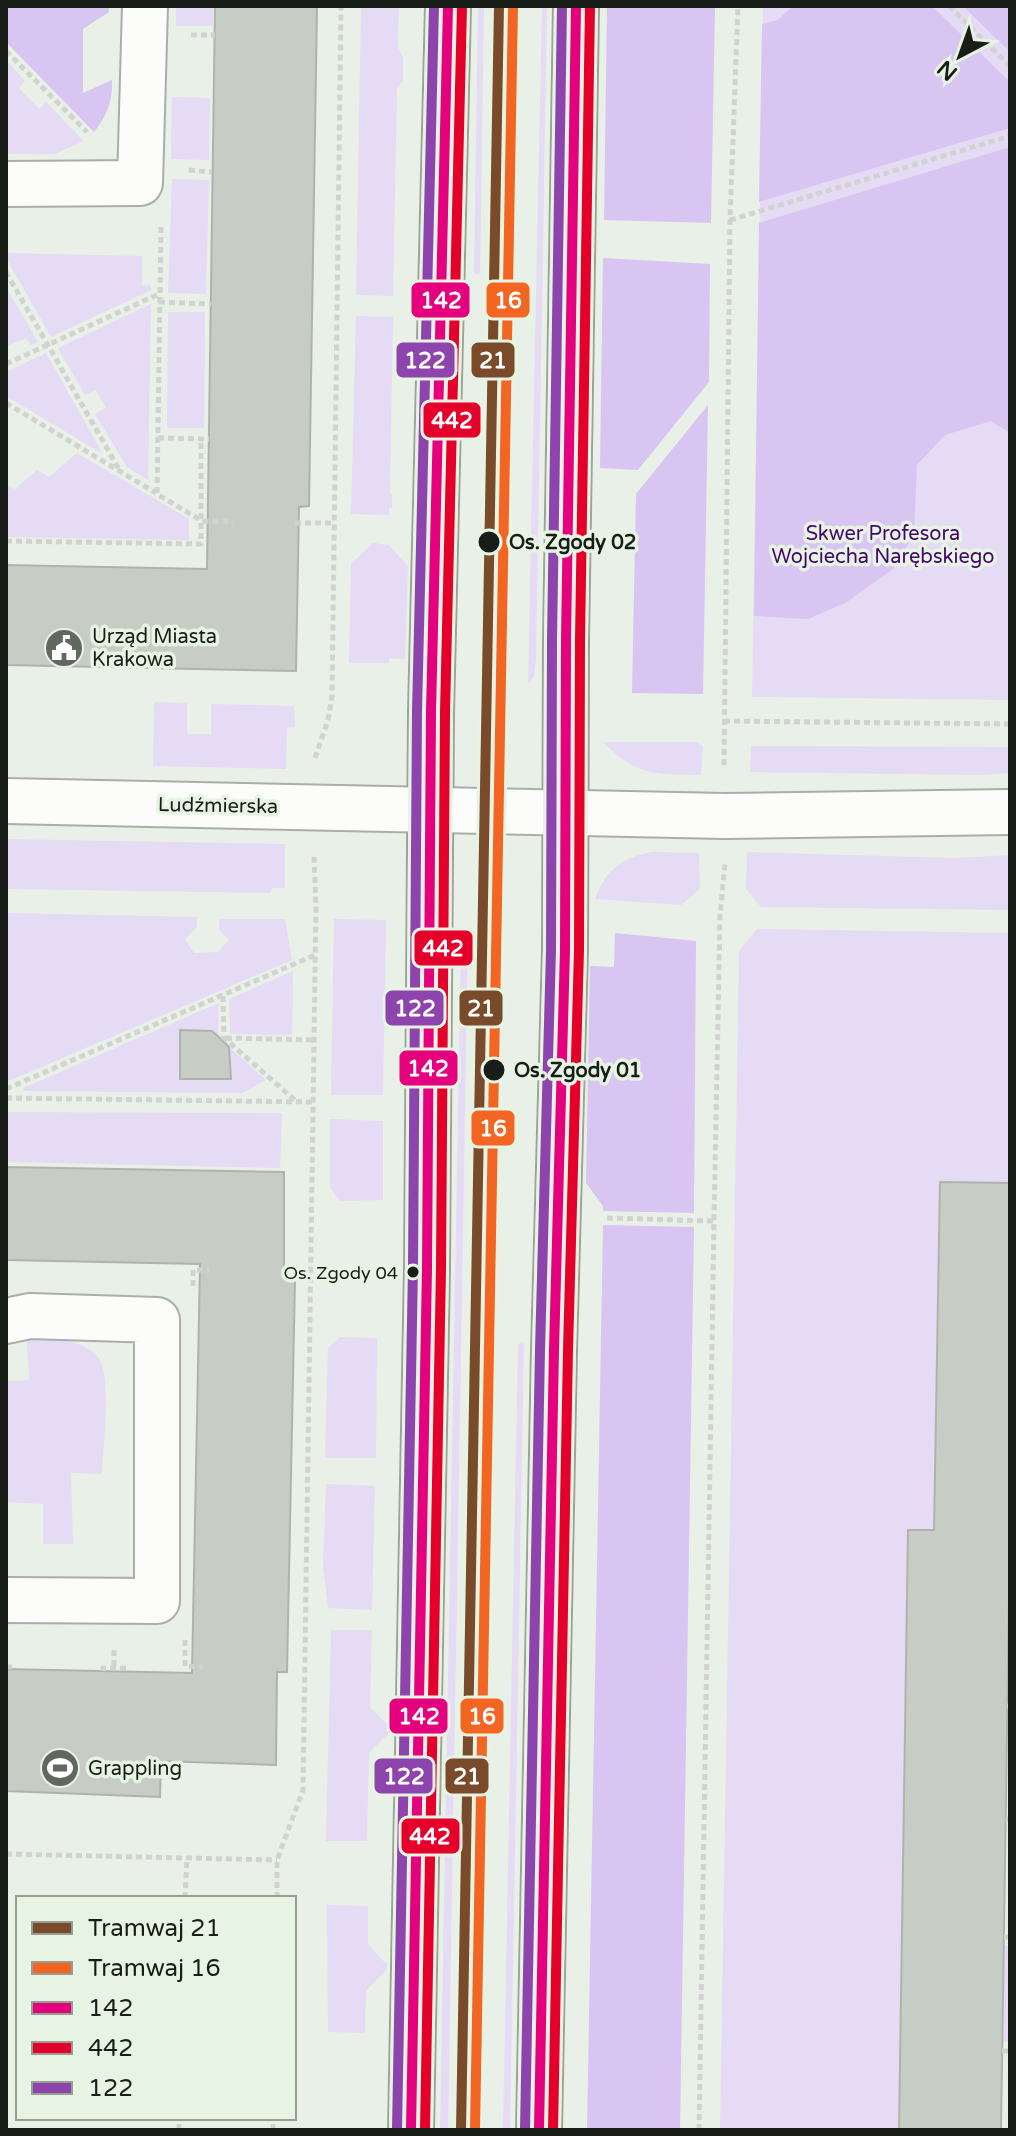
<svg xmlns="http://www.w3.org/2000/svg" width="1016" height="2136" font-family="'Varela Round',sans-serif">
<rect width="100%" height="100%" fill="#e9f0e7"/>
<path fill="#e5dbf4" d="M176,6h37v20h-37z
M361,6h38l-1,41 5,10v24l-6,7 -4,208 -37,-1z
M478,6h6l-4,268h-6z
M542,6h5l-11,654 -2,17 -6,7z
M763,6h247v694l-258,-3z
M6,60l19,21 -6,7 20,21 7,-7 38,39 -29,13h-49z
M172,97l38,1 -1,62 -38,-1z
M172,179l37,1 -3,114 -38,-1z
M6,253l136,3v29l9,1v4l-100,47 -45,-79z
M6,287l32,55 -7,3 -5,-7 -20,9z
M151,304l-3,176 -21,-13 -32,-53 11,-6 -10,-18 -11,5 -27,-47z
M168,312h37l-1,116h-37z
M356,316l37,1 -3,176 2,1v14h-3v7l-38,-1z
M46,353l57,101 -97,-58v-24z
M77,453l112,66v21l-183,-3v-53l9,5 22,-19 12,7z
M373,543l16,2 19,21 -3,93 -16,-1v5h-40l2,-99z
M154,702l33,1v31h24v-30l83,2 1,21 -8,1 -1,41 -133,-3z
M603,742h94l6,4 -2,29c-48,-1 -62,2 -98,-33z
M751,746l259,1v26l-28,2 -232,-3z
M6,839l279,5v44h-13l-1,5 -265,-4z
M653,852l46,1 1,36 -19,16 -86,-6c10,-29 29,-43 58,-47z
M747,852l209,6 54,-3v55l-249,-3 -15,-18z
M6,913l191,4v10l-12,12 9,14 24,-1 11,-12 -10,-10v-11h66l7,41 -286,122z
M334,919l52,1 -3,175h-52z
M757,929l253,4v250l-70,-1 -6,348h-26l-9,600h-179l19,-1179z
M468,932l-20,1198h-8l21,-1183z
M293,971l-1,64 -62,-1 -1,-35z
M219,1003l-1,33 -5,-5h-33v48h51l-2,-32 37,33 -24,13 -218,-2 -1,-3z
M6,1112l276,1 -2,55 -274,-6z
M330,1119l53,2v79l-43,1 -10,-14z
M340,1337l37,1 -1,120h-51l3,-110z
M62,1339c14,4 30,8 38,21 11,20 3,88 2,114l-31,-1 2,71h-30v-40l-37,-2v-121l23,-1 -2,-40z
M524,1343l-14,787h-7l15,-786z
M326,1484l49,2 -3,124 -44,-2 -5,-42z
M331,1630h41l-2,77 20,20v5l-21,21 -2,88h-41z
M327,1905l41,1v38l19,21 -1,5 -20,21 -1,42 -37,-1z
M1004,1946h6v96h-7z"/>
<path fill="#d8c5f1" d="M6,6h103v6l-26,17v64l29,-13c1,20 -5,36 -18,52l-88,-90z
M607,6h108l-4,217 -107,-3z
M793,6h139l78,76v46l-251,74 3,-178 16,-4z
M963,6h47v46z
M1010,147v286l-19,-12 -46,14 -28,30 -3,69 -20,34 -47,34 -39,17 -54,-3 5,-393z
M603,258l107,6 -1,118 -71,88 -38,-2z
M708,405l-5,289 -71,-1 4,-199z
M615,933l81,8 -2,272 -91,-2v-5l-17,-23 4,-217 24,1z
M603,1225l91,2 -14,903h-93z"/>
<path fill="#c7ccc5" stroke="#aeb4ad" stroke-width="2" d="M215,6h102l-8,500 -10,1 -3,164 -290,-6v-100l201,4z
M180,1030l32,1 9,8 8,8 2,32h-51z
M6,1167l278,5v106l11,1 -8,393h-10l-1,93 -115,-4 -1,36 -154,-6v-122l186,4 8,-409 -194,-4z
M940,1182l70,1v349l-9,598h-102l9,-600h26z"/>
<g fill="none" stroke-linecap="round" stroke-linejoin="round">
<defs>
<path id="minor" d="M6,184l134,-1 5,-177
M6,801l719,15 285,-4
M6,1321l24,-5 127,4v281l-151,-1"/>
<path id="major" d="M411,2130l16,-862 4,-556 17,-706
M539,2130l15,-780 11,-400 1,-310 10,-634"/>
</defs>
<use href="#minor" stroke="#a9afa7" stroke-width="48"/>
<use href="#major" stroke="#9ba597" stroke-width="48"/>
<path stroke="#d1d3d0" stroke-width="5" stroke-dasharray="6 4" stroke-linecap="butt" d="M949,6l61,60
M191,35h24
M6,51l81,81
M189,170l23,2
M730,220l280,-84
M161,227l-4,267 45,27 31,1
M6,272l114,199
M159,302l52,2
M6,364l153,-70
M6,403l150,90
M158,438l51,1
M295,523h40
M6,541l195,3v-105
M724,721l286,3
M315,758l13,-38 4,-23 9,-691
M724,765l6,-545 8,-214
M223,996l1,42 72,63
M226,1038l88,2
M6,1089l309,-134
M6,1098l307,4
M607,1218l107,3
M193,1286v-16h16
M1009,1592h1
M185,1640v26l18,1
M114,1650v18
M6,1667h8v2
M103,1671v-3h24l-1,3
M1007,1706h3
M1006,1819l4,1
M6,1854l271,6
M185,1898l2,-40
M277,1898v-38l26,-70 13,-883 -2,-51
M1004,1937h6
M1002,2051h8
M179,2130v-12
M273,2130v-12
M699,2130l15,-909 6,-305 5,-53"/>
<use href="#minor" stroke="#fcfdfb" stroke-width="44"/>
<use href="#major" stroke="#e1e7df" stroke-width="44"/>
<defs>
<path id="bus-1" d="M411,2130l16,-862 4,-556 17,-706
M539,2130l15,-780 11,-400 1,-310 10,-634"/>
<path id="bus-2" d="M425,2130l16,-862 4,-556 17,-706
M553,2130l15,-780 11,-400 1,-310 10,-634"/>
<path id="bus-3" d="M397,2130l16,-862 4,-556 17,-706
M525,2130l15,-780 11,-400 1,-310 10,-634"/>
</defs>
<use href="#bus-1" stroke="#e7f4e3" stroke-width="16"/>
<use href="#bus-2" stroke="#e7f4e3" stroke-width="16"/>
<use href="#bus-3" stroke="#e7f4e3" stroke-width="16"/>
<use href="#bus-1" stroke="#e5007d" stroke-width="10"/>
<use href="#bus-2" stroke="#e4002b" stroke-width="10"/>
<use href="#bus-3" stroke="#8e44ad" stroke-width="10"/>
<defs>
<path id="tram-1" d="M461,2130l38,-2124"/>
<path id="tram-2" d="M475,2130l38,-2124"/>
</defs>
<use href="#tram-1" stroke="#e7f4e3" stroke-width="16"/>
<use href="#tram-2" stroke="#e7f4e3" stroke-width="16"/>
<use href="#tram-1" stroke="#7a4b2a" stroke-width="10"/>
<use href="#tram-2" stroke="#f26522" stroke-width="10"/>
</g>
<defs>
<symbol id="civic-disc" viewBox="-11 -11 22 22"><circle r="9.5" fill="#626760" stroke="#e7f4e3"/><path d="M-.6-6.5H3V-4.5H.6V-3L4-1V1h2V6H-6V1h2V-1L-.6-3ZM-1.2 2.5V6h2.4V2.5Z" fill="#fff"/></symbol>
<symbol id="stadium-disc" viewBox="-11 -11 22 22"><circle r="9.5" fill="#626760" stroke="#e7f4e3"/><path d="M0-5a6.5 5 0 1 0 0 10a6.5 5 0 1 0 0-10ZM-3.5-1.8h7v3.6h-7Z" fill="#fff"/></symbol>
</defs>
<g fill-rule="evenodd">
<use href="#civic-disc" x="42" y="626" width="44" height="44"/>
<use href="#stadium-disc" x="38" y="1746" width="44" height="44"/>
</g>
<g fill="#191d17" stroke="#e7f4e3" stroke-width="3">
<circle cx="489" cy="542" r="12"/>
<circle cx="494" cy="1070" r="12"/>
<circle cx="413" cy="1272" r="7"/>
</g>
<g text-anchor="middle" stroke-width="7" stroke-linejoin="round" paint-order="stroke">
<g font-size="18" fill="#191d17" stroke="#e7f4e3" text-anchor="end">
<text x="398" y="1279">Os. Zgody 04</text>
</g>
<g font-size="20" fill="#45056e" stroke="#e7f4e3">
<text x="883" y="540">Skwer Profesora<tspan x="883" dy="23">Wojciecha Narębskiego</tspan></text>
</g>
<g font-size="20" font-weight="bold" fill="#191d17" stroke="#e7f4e3" text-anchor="start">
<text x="509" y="549">Os. Zgody 02</text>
<text x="514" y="1077">Os. Zgody 01</text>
</g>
<g font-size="20" fill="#191d17" stroke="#e7f4e3" text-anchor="start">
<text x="92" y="643">Urząd Miasta<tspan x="92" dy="23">Krakowa</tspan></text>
<text x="88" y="1775">Grappling</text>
</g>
<g font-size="20" fill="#191d17" stroke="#e7f4e3">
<text transform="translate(218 805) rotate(1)" y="7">Ludźmierska</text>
</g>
</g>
<g stroke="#e7f4e3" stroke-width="3">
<rect x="410" y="281" width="61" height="38" rx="8" fill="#e5007d"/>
<rect x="485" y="281" width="46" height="38" rx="8" fill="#f26522"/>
<rect x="395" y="341" width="61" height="38" rx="8" fill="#8e44ad"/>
<rect x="470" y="341" width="46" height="38" rx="8" fill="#7a4b2a"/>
<rect x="422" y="401" width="60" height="38" rx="8" fill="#e4002b"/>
<rect x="413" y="929" width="61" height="38" rx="8" fill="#e4002b"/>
<rect x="384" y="989" width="61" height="38" rx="8" fill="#8e44ad"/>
<rect x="458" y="989" width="46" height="38" rx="8" fill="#7a4b2a"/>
<rect x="398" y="1049" width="61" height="38" rx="8" fill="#e5007d"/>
<rect x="470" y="1109" width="46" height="38" rx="8" fill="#f26522"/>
<rect x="459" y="1697" width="46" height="38" rx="8" fill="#f26522"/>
<rect x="388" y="1697" width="61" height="38" rx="8" fill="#e5007d"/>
<rect x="373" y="1757" width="61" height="38" rx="8" fill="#8e44ad"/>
<rect x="444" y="1757" width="46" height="38" rx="8" fill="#7a4b2a"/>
<rect x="400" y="1817" width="61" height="38" rx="8" fill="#e4002b"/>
</g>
<g font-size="22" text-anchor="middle" font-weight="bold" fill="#fff">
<text x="441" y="308">142</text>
<text x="508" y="308">16</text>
<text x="425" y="368">122</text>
<text x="493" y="368">21</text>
<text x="452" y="428">442</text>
<text x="443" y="956">442</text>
<text x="415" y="1016">122</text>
<text x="481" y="1016">21</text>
<text x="428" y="1076">142</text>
<text x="493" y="1136">16</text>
<text x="482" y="1724">16</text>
<text x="419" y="1724">142</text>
<text x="404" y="1784">122</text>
<text x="467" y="1784">21</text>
<text x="430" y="1844">442</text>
</g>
<rect width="1016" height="2136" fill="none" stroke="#191d17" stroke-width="16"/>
<rect x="16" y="1896" width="280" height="224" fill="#e7f4e3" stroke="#959e91" stroke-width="2"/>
<rect x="32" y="1922" width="40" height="12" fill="#7a4b2a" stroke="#959e91" stroke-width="2"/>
<text x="88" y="1936" font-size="24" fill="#191d17">Tramwaj 21</text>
<rect x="32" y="1962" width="40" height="12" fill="#f26522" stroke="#959e91" stroke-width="2"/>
<text x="88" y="1976" font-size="24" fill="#191d17">Tramwaj 16</text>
<rect x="32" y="2002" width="40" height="12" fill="#e5007d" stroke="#959e91" stroke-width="2"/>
<text x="88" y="2016" font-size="24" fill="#191d17">142</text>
<rect x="32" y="2042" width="40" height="12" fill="#e4002b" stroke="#959e91" stroke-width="2"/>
<text x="88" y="2056" font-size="24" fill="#191d17">442</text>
<rect x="32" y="2082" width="40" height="12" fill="#8e44ad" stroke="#959e91" stroke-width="2"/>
<text x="88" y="2096" font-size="24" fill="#191d17">122</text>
<g transform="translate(960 56) rotate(221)" stroke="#e7f4e3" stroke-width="6" paint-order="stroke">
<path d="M0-6L14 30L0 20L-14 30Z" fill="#191d17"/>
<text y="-12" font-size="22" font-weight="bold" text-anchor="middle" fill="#191d17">N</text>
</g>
</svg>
